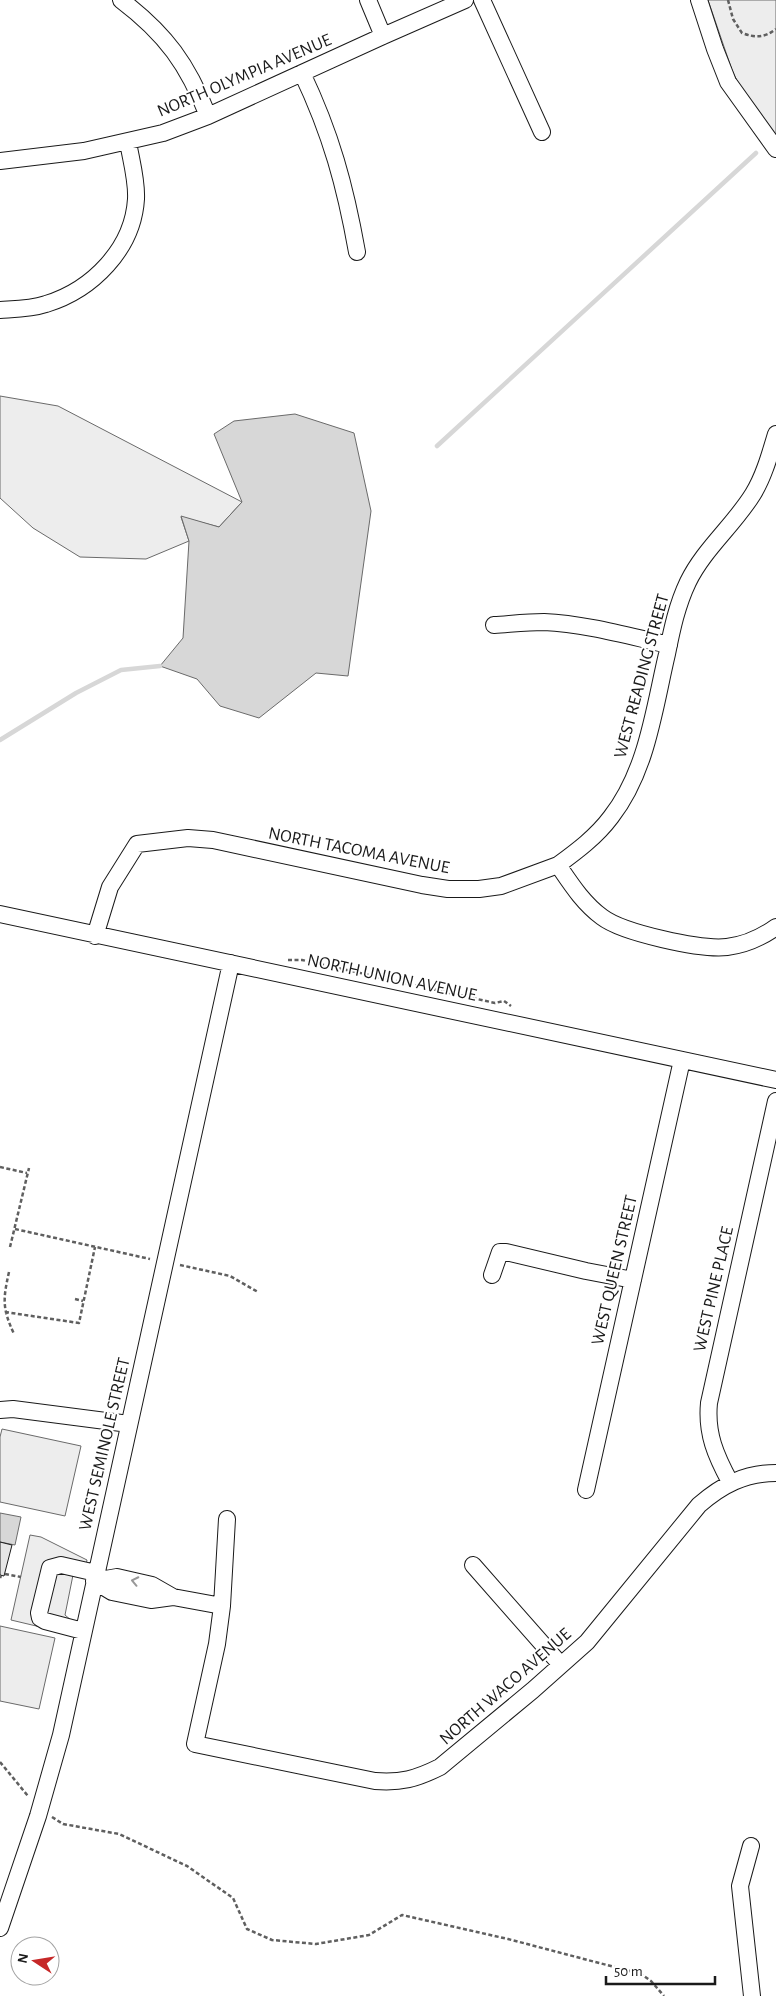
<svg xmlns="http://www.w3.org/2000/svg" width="776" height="1996" font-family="'Alegreya Sans',sans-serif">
<rect width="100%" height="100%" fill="#fff"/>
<path fill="#ededed" stroke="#6a6a6a" d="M708,0h68v135l-37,-50 -7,-15z
M0,396l58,10 184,96 -23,25 -38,-10 8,24 -43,18 -66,-2 -47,-29 -33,-30z
M2,1429l79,17 -16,70 -65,-14v-65z
M30,1535l11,2 46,23 -3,14 -11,1 -8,40 7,6 -2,13 -59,-14z
M0,1626l55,12 -16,71 -39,-8z"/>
<path fill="#d7d7d7" stroke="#6a6a6a" d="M295,414l59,19 17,78 -23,165 -32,-3 -57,45 -39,-12 -23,-27 -37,-13 23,-28 6,-97 -8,-25 38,11 23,-25 -28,-68 20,-13z
M0,1513l21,4 -6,28 -15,-3z"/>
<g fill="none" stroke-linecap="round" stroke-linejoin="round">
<path stroke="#d7d7d7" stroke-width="4.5" d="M437,446l319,-293
M0,740l76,-47 45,-23 39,-4"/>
</g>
<path fill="#e6e6e6" stroke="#1a1a1a" d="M0,1542l12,3 -8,31 -4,-1z"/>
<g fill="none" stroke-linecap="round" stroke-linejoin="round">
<defs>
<path id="minor" d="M121,0c45,34 67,65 87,116
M368,0l15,36
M482,0l60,132
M699,0l16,49 13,33 48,67
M302,73c29,61 43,112 55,179
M0,161l84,-10 79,-18 45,-17 175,-80 82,-36
M0,310c15,-1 31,-1 46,-6 46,-14 87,-55 90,-105 1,-19 -5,-39 -8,-57
M494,625c16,-1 33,-3 50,-3 42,2 84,14 125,23
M558,865c19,-14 38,-28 53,-48 36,-46 43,-108 56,-163 5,-25 10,-49 21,-72 16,-33 46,-57 65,-88 11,-18 17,-40 23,-60
M0,914l776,166
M95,936l15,-49 27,-43 51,-6 25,2 209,45 26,4h31l22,-3 57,-21c13,19 25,38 44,52 21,16 99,33 125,30 17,-2 35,-10 49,-20
M492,1275l8,-23h6l80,19 47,9
M0,1410l13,-1 116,15
M730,1482c-14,-26 -24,-48 -21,-79l67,-302
M586,1490l96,-430
M227,1519l-5,87 -5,38 -22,100 180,37c26,2 41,-2 65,-14l93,-77 54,-48 112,-137c23,-20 46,-32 77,-32
M473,1565l88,100
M94,1581l18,11 39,8 22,-3 49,9
M94,1581l23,-4 35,8 21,12
M83,1631l-38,-10 -5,-3 -1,-5 11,-45 11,-3 35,8
M751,1846l-11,40 12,110
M0,1928l38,-112 23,-81 170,-772"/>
</defs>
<use href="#minor" stroke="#1a1a1a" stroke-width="18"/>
<path stroke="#5f5f5f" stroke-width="2.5" stroke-dasharray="4 2.5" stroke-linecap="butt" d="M728,0l5,19 9,14c14,5 22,5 34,-4
M288,960h14l193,43 9,-2 7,5
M0,1167l27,6
M15,1229l135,30
M10,1247l19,-79
M180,1265l50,11 28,16
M9,1272c-6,27 -7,36 5,62
M75,1299l8,2
M5,1312l74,11 16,-76
M5,1574l16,3
M0,1578l1,-2
M0,1762l28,34
M52,1817l11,7 56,10 68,32 46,32 14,31 25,11 44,4 53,-9 33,-20 106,24 133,35 10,7 13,15"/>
<use href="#minor" stroke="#fff" stroke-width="16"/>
</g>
<defs><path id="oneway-chevron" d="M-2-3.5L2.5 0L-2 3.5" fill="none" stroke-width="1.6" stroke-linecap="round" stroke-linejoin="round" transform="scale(1.25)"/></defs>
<use stroke="#989898" href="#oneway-chevron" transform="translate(135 1581) rotate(-168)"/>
<g text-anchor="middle" stroke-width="4" stroke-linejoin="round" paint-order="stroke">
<g font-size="18" fill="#1a1a1a" stroke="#fff">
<text transform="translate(244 75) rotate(-23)" y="6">NORTH OLYMPIA AVENUE</text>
<text transform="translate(641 676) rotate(-75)" y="6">WEST READING STREET</text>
<text transform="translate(359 850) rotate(11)" y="6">NORTH TACOMA AVENUE</text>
<text transform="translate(392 977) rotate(12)" y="6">NORTH UNION AVENUE</text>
<text transform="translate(614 1270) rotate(-77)" y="6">WEST QUEEN STREET</text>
<text transform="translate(713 1289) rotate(-77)" y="6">WEST PINE PLACE</text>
<text transform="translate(104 1444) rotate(-77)" y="6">WEST SEMINOLE STREET</text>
<text transform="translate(505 1686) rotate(-41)" y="6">NORTH WACO AVENUE</text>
</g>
</g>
<g transform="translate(35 1961) rotate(282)"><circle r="24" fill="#ffffff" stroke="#a3a3a3"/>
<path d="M0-4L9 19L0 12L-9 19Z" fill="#c62828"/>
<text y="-8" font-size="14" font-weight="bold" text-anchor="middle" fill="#1a1a1a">N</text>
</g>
<path d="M606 1976v8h109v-8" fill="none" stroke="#1a1a1a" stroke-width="2.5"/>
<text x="614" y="1976" font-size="15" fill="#1a1a1a" stroke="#ffffff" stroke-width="4" paint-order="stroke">50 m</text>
</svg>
